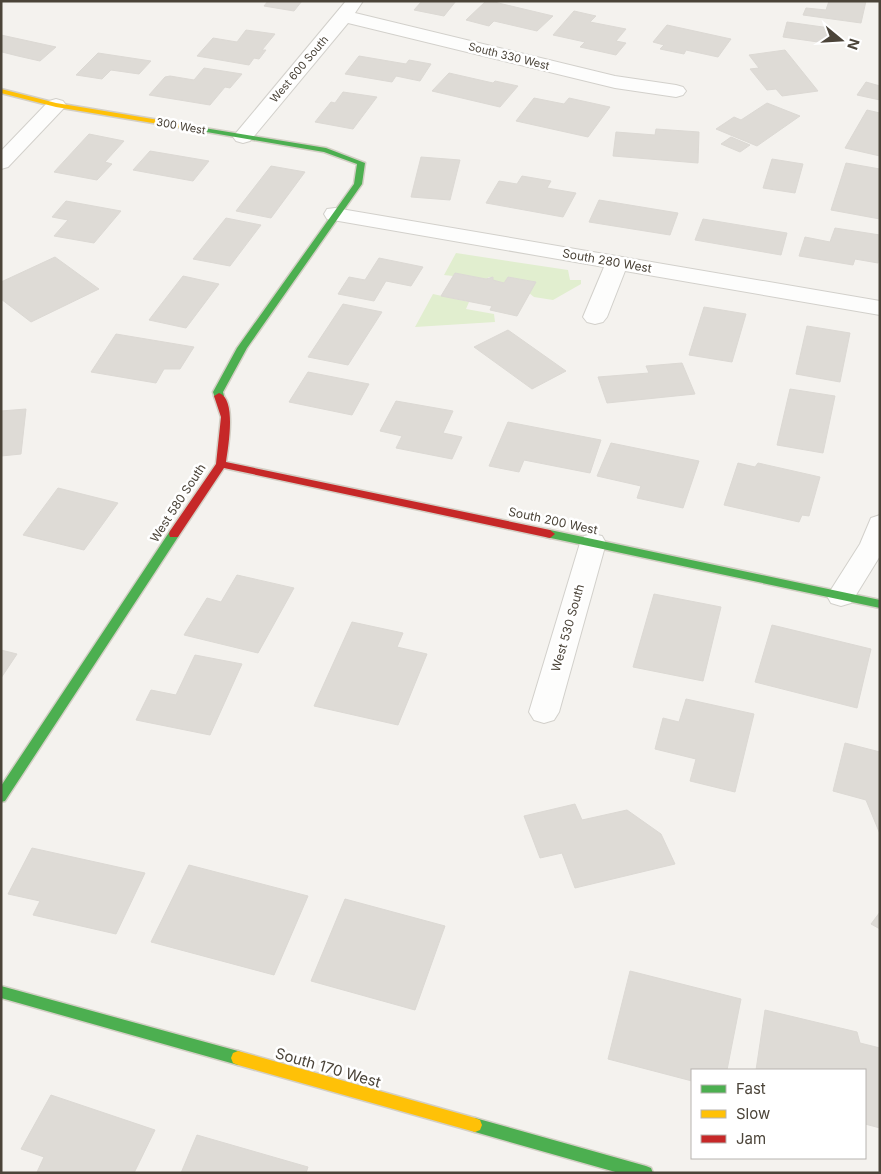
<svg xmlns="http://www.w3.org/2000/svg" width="881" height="1174" font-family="Inter,sans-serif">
<rect width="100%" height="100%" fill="#f4f2ee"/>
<path fill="#e1eecf" d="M456,253l112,17 2,10h11v4l-28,16 -19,-3 -5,-4 6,-11 -27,-5 -4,6 -11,-3v-3h-4l-3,2 -31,-6 -2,3 -9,-1z
M433,294l36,8 -3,7 28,5 1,8 -80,5z"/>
<path fill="#dedbd6" stroke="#dcd9d4" d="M268,1h34l-8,10 -30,-5z
M422,1h34l-12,15 -30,-6z
M486,1h4l63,15 -16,15 -43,-10 -5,5 -23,-6z
M829,1h37l-5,22 -58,-8 3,-7 20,2z
M574,11l22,5 -6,6 36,7 -10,12 10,2 -10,12 -36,-8 5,-5 -32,-7z
M787,22l43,6 -5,15 -42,-6z
M667,25l64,14 -13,18 -32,-7 -2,4 -24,-5 4,-4 -11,-3z
M246,30l29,4 -13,16h4l-7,9 -5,-1 -5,7 -52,-9 16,-18 24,4z
M1,35l55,12 -16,14 -22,-5 -16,-4z
M785,50l33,41 -36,5 -6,-7 -9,1 -17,-21 9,-1 -10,-13z
M98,53l53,8 -12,13 -28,-4 -9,9 -26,-4z
M359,56l47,8 3,-4 22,4 -11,17 -24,-5 -4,6 -47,-8z
M204,68l38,6 -12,14 -5,-1 -15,18 -61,-10 16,-18 5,-1 24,4z
M449,73l44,10 2,-2 23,5 -18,21 -68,-16z
M866,82l14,4v14l-23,-5z
M343,92l34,5 -24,32 -38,-7 16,-20 4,1z
M534,98l30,6 5,-6 41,9 -22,30 -72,-16z
M767,103l33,13 -43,30 -41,-17 18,-12 7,3z
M867,110l13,3v43l-35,-8z
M656,129l43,3 -1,31 -85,-7 3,-24 39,3z
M89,134l35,7 -19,21 7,2 -15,16 -43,-8z
M731,137l19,8 -10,7 -19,-8z
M150,151l59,10 -16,20 -60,-11z
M421,157l39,3 -10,40 -39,-3z
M772,159l31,5 -8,29 -32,-5z
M846,163l34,6v50l-49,-9z
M271,166l34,6 -34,46 -35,-7z
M522,176l29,5 -4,7 29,5 -13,24 -77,-14 13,-22 18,3z
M599,200l79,13 -8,22 -81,-13z
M66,201l55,10 -27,32 -40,-7 14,-16 -16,-3z
M226,218l35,7 -31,41 -37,-7z
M703,219l84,14 -6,22 -86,-15z
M835,228l45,7 -2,28 -23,-4 -2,6 -54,-9 6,-19 25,5z
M55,257l44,32 -68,33 -30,-23v-17z
M379,258l44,9 -12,19 -25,-5 -12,20 -36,-7 11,-17 16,3z
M455,273l31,6 7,-2v3l11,3 4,-6 28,5 -19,34 -27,-6 2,-4 -51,-10z
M183,276l36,8 -33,44 -37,-8z
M343,304l39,8 -34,53 -40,-8z
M704,307l42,7 -14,48 -43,-7z
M807,326l43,7 -10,49 -44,-8z
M508,330l58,41 -34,18 -58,-42z
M116,334l78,13 -14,22h-16l-8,14 -65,-11z
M682,363l13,31 -88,9 -9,-26 51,-4 -3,-7z
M308,372l61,12 -17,31 -63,-13z
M790,389l45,7 -12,57 -46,-8z
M396,401l57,10 -10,22 19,4 -10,22 -56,-11 6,-12 -22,-5z
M26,409l-5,45 -20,2v-45z
M508,422l93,18 -11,33 -66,-13 -5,12 -30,-6z
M611,443l88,18 -16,47 -46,-10 4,-12 -44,-10z
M738,463l17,4 3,-4 62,14 -11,39 -7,-1 -3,7 -75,-17z
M58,488l60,15 -34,47 -61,-15z
M237,575l57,13 -36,65 -74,-18 23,-37 14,4z
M654,594l67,13 -18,74 -70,-14z
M352,622l51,11 -6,14 30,7 -29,71 -84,-19z
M772,625l99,24 -14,59 -102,-26z
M1,650l16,4 -16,24z
M195,655l47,9 -32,71 -74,-15 15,-30 25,5z
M686,699l68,15 -19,78 -45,-11 6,-22 -41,-10 8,-31 16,4z
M845,743l35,9v82l-14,-34 -33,-9z
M575,804l7,16 45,-10 34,24 14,30 -100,24 -13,-35 -22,5 -16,-42z
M32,848l113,25 -29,61 -83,-19 7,-14 -32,-7z
M189,865l119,31 -34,79 -123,-33z
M345,899l100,27 -30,84 -104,-29z
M880,912v17l-9,-5z
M630,971l111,28 -14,71h-35v11l-84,-22z
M765,1010l92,22 3,11 20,5v80l-15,-4v-54h-109z
M51,1095l104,35 -21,43 -97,-1 7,-15 -23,-8z
M197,1135l111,32 -2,6h-125z"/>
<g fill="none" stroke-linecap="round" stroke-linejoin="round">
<defs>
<path id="street" d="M346,1h17l-8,12 260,63 61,9 7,2 3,4 -3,4 -7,2 -61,-9 -267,-65 -98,118 -7,2 -7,-2 -3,-4 3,-4z
M56,99l7,2 3,4 -3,4 -55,58 -7,2v-18l48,-50z
M335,208l545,93v14l-255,-44 -18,46 -4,5 -8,2 -8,-2 -4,-5 21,-50 -277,-48 -3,-5 3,-5z
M880,515v41l-29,47 -10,3 -10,-3 -4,-7 33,-52 11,-26z
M593,534l9,2 4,7 -47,169 -5,8 -10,3 -10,-3 -5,-8 51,-169 4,-7z"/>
<path id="fast" d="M192,126l134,22 39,15 -3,21 -115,164 -24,44 1,4 -5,3 -4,-1 -2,-6 24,-44 117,-164 3,-20 -33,-12 -129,-22h-3z
M174,530l4,1 1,3 -1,3 -173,264 -4,1v-16l169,-255z
M550,530l330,70v8l-334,-71 -1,-3z
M1,986l237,65 5,2 2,5 -2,5 -5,2 -237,-67z
M475,1118l171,48 5,2 2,5h-34l-144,-41 -5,-2 -2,-5 2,-5z"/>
<path id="slow" d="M1,89l55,14 139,23 4,2 -4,2 -139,-23 -55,-14z
M238,1051l237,67 5,2 2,5 -2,5 -5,2 -237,-67 -5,-2 -2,-5 2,-5z"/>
<path id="jam" d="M219,393c18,6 9,54 7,69l324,68 5,4 -5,4 -326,-70 -46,69h-8l-1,-3 1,-3 46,-67 5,-47 -7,-21z"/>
</defs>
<use href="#street" stroke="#d2d0cb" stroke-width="2"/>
<use href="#fast" stroke="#d3cfc5" stroke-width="3"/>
<use href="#slow" stroke="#d3cfc5" stroke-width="3"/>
<use href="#jam" stroke="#d3cfc5" stroke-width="3"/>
<use href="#street" fill="#fdfdfc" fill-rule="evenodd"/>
<use href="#fast" fill="#4caf50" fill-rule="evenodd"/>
<use href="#slow" fill="#ffc107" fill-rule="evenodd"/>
<use href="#jam" fill="#c62828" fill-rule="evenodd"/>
</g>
<g text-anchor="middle" stroke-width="5" stroke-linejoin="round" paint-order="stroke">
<g font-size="11" fill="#4b4439" stroke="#fff">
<text transform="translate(509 56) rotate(14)" y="4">South 330 West</text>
<text transform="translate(299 69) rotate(-50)" y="4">West 600 South</text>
<text transform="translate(181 126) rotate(10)" y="4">300 West</text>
</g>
<g font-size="12" fill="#4b4439" stroke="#fff">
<text transform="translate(607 261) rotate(10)" y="4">South 280 West</text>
<text transform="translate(178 503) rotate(-57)" y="4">West 580 South</text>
<text transform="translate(553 521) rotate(12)" y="4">South 200 West</text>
<text transform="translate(568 628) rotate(-74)" y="4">West 530 South</text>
</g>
<g font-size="15" fill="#4b4439" stroke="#fff">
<text transform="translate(328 1068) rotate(16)" y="5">South 170 West</text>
</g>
</g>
<rect width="881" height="1174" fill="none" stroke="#4b4439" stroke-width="5"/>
<rect x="691" y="1069" width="175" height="90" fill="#ffffff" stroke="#b7b4b0"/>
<rect x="701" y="1085" width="25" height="8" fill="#4caf50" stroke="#b7b4b0"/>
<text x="736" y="1094" font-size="15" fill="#4b4439">Fast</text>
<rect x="701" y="1110" width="25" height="8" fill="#ffc107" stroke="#b7b4b0"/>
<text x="736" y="1119" font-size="15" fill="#4b4439">Slow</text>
<rect x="701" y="1135" width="25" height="8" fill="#c62828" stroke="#b7b4b0"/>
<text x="736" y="1144" font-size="15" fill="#4b4439">Jam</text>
<g transform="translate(841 40) rotate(108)" stroke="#ffffff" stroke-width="4" paint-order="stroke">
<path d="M0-4L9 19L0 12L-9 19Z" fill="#4b4439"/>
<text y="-8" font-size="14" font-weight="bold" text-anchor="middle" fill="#4b4439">N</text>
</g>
</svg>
